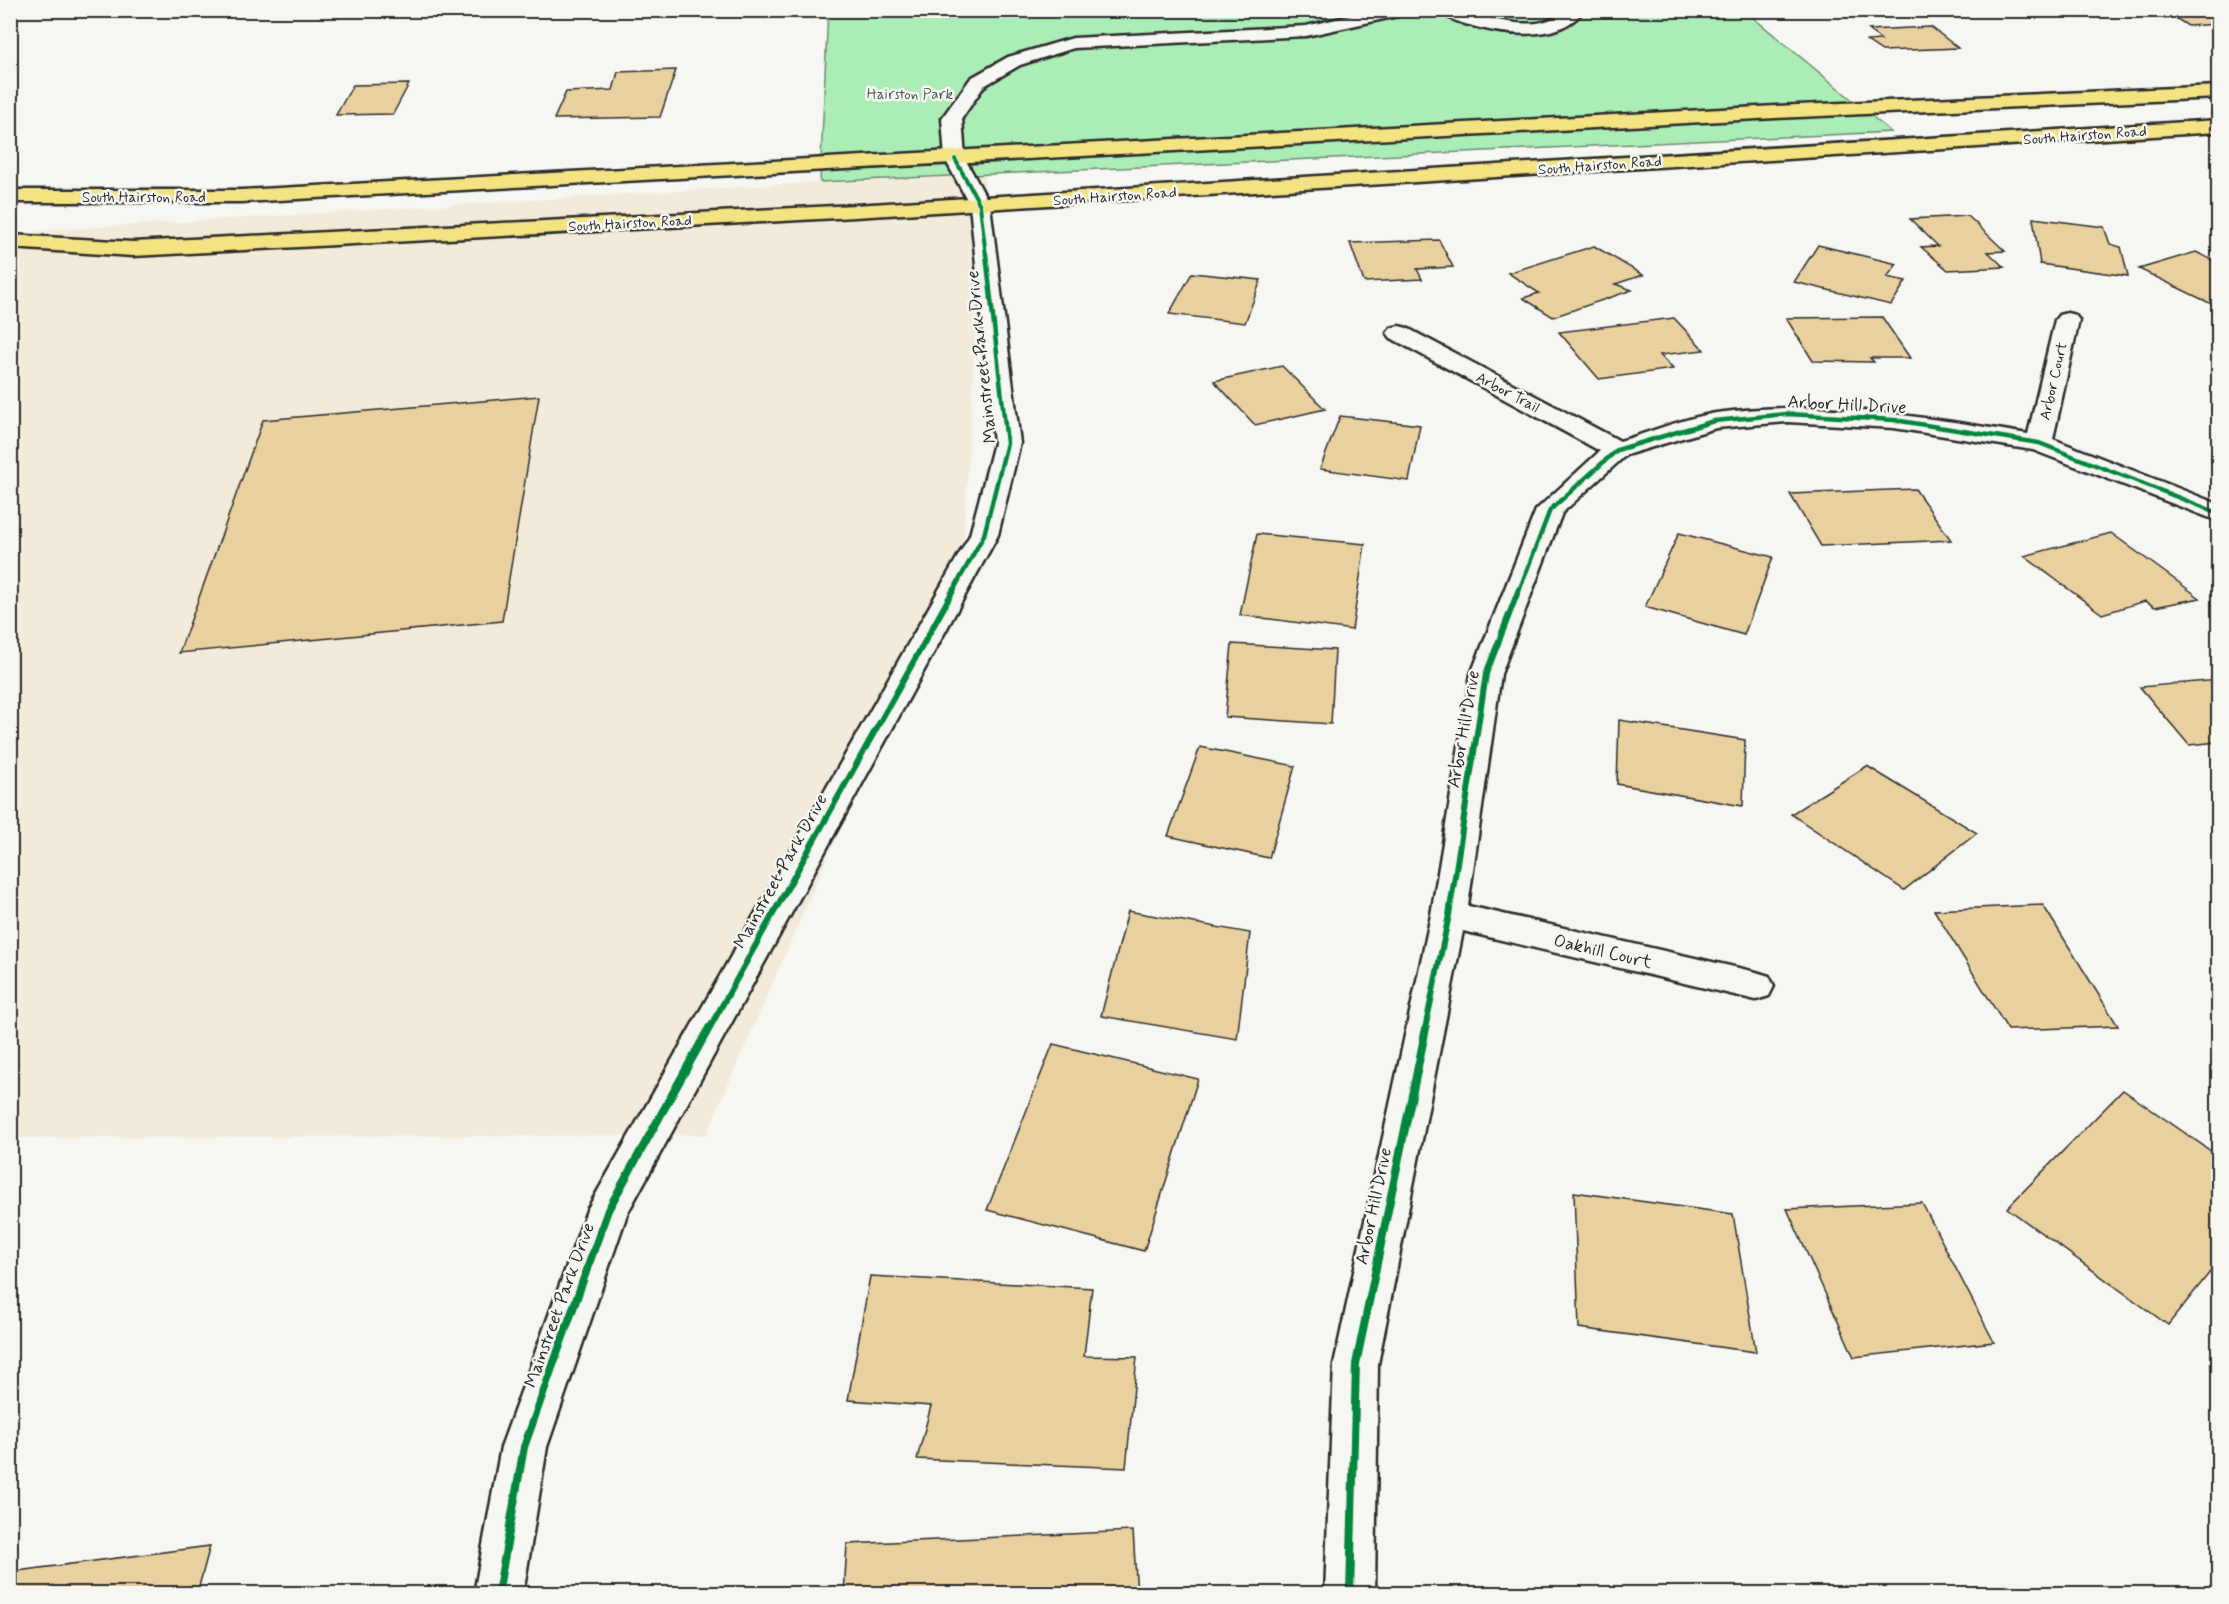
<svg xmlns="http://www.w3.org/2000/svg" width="2229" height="1604" font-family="Mynerve,sans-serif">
<rect width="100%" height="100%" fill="#f6f6f2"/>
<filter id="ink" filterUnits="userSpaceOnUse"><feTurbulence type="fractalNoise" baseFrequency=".0167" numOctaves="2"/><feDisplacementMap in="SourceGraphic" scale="12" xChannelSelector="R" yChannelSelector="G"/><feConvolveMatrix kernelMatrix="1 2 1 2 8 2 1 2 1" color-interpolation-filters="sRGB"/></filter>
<g filter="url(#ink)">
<path fill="#f2ebd9" d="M985,174l-22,374 -257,587 -695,3 -1,-879 26,-28 784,-49z"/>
<path fill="#abedb7" stroke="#6b8c71" stroke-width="1.5" d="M828,10l917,1 146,121 -1071,50z"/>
<path fill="#e9d09f" stroke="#2b2b2b" stroke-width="1.5" d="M2163,10h55v14l-30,2z
M1931,27l27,21 -76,3 -15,-10 14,-1 -12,-10z
M676,70l-16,47 -106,2 12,-27 47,-2 5,-18z
M409,84l-16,30 -57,1 17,-30z
M1968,216l37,35 -17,1 16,15 -56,3 -27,-23 17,-1 -28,-27z
M2033,218l71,9 6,17 11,3 7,29 -88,-12z
M1439,240l14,27 -36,2 5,10 -58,3 -14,-39z
M1818,245l79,19 -10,13 19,4 -15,24 -97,-23z
M1594,246l49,29 -28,9 17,6 -79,27 -30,-19 16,-5 -31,-20z
M2196,252l22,11v44l-79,-38z
M1192,273l69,7 -16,43 -76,-9z
M1882,317l28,41h-40l4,4 -61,-1 -27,-43z
M1674,318l30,32 -44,5 13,14 -74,10 -40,-47z
M1282,366l43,43 -70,16 -41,-44z
M539,396l-37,225 -323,32 84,-233z
M1340,416l80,9 -11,56 -89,-12z
M1915,489l36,51 -130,6 -31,-52z
M1679,533l94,24 -29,78 -99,-28z
M2111,533l89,65 -45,9 -10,-6 -43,13 -78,-58z
M1257,534l108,10 -13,86 -112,-15z
M1232,644l103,6 -4,74 -106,-7z
M2218,680v62l-29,3 -49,-58z
M1619,720l126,20 -2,66 -126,-22z
M1200,747l95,19 -26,92 -101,-22z
M1867,766l110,67 -73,57 -113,-76z
M2043,905l75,121 -110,4 -74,-120z
M1128,911l122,22 -13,106 -136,-23z
M1053,1044l145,35 -54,172 -157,-41z
M2123,1090l95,66v106l-50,63 -161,-117z
M1574,1192l159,22 23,138 -177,-24z
M1922,1203l72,139 -140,15 -67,-148z
M870,1276l222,12 -8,68 53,1 -11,111 -209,-9 14,-53 -83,-6z
M1133,1531l4,63h-293l3,-50z
M210,1546l-13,48h-187v-22z"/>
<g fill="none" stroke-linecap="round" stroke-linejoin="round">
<defs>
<path id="minor" d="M1376,10h34l-8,5 -96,21 -232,12 -54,17 -36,21 -22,32 3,41 25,46 30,238 -22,92 -371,679 -80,233 -24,147h-49l27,-147 86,-237 383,-675 24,-92 -24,-238 -25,-46 -3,-41 29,-40 37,-21 65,-19 233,-12z
M1438,10c7,0 16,-1 23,1 32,7 76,25 105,-1h18c-26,35 -86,24 -122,13 -8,-3 -18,-6 -24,-13z
M2067,313l8,2 4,5 -26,119 165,65v17l-185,-71 -139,-22 -107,-6 -71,6 -90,27 -64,58 -61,161 -33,232 288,66 13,4 5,10 -5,10 -13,4 -293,-69 -85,433 -3,230h-50l9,-230 97,-449 40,-241 65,-164 64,-59 -209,-113 -4,-5 4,-5 8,-2 8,2 213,113c31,-9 64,-23 96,-28 105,-14 209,4 312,21l27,-114 4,-5z"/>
<path id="major" d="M2218,86v12l-442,20 -1534,84h-232v-12h232l1534,-84z
M2218,120v12l-1363,85 -722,39 -123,-8v-13l123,7 722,-37z"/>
</defs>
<use href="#minor" stroke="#2b2b2b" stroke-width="5"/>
<use href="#major" stroke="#2b2b2b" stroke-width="5"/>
<use href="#minor" fill="#f6f6f2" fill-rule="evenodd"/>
<use href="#major" fill="#f4e382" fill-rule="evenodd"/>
<defs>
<path id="cycleway-far3" d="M955,159l25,46 6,51"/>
<path id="cycleway-far2" d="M953,591l31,-56 23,-92 -21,-189
M1519,591l31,-81 67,-60 97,-29 73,-7 107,6 145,23 179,70"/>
<path id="cycleway-far1" d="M709,1029l245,-440
M1425,1029l24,-114 37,-241 33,-85"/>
<path id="cycleway" d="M498,1594l26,-147 84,-237 101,-182
M1350,1594l6,-230 70,-336"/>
</defs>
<use href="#cycleway-far3" stroke="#f6f6f2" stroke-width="6"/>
<use href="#cycleway-far2" stroke="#f6f6f2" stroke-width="8"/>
<use href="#cycleway-far1" stroke="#f6f6f2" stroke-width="10"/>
<use href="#cycleway" stroke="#f6f6f2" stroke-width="11"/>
<use href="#cycleway-far3" stroke="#00873e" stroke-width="4"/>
<use href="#cycleway-far2" stroke="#00873e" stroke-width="4.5"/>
<use href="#cycleway-far1" stroke="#00873e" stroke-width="6"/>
<use href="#cycleway" stroke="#00873e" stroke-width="8"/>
</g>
</g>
<g text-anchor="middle" stroke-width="5" stroke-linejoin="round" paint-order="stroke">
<g font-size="15" fill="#4b5c4e" stroke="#f6f6f2">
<text x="910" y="99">Hairston Park</text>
</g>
<g font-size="15" fill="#2b2b2b" stroke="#f6f6f2">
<text transform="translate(2085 135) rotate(-4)" y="5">South Hairston Road</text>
<text transform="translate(1600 165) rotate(-4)" y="5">South Hairston Road</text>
<text transform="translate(1115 196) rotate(-4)" y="5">South Hairston Road</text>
<text x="144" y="202">South Hairston Road</text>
<text transform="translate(630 223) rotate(-3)" y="5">South Hairston Road</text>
<text transform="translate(2053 381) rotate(-77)" y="5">Arbor Court</text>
<text transform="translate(1508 392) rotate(28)" y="5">Arbor Trail</text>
</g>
<g font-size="18" fill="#2b2b2b" stroke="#f6f6f2">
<text transform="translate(981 357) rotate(-96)" y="6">Mainstreet Park Drive</text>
<text transform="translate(1847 404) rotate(3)" y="6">Arbor Hill Drive</text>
<text transform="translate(1463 729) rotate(-80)" y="6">Arbor Hill Drive</text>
<text transform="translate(780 871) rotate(-61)" y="6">Mainstreet Park Drive</text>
<text transform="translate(1603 951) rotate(13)" y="6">Oakhill Court</text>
<text transform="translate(1373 1206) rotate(-78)" y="6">Arbor Hill Drive</text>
<text transform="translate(559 1305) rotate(-70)" y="6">Mainstreet Park Drive</text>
</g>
</g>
<rect width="2229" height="1604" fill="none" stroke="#f6f6f2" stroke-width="36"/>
<rect x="18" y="18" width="2193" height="1568" fill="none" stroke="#2b2b2b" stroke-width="2" filter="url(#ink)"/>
</svg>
